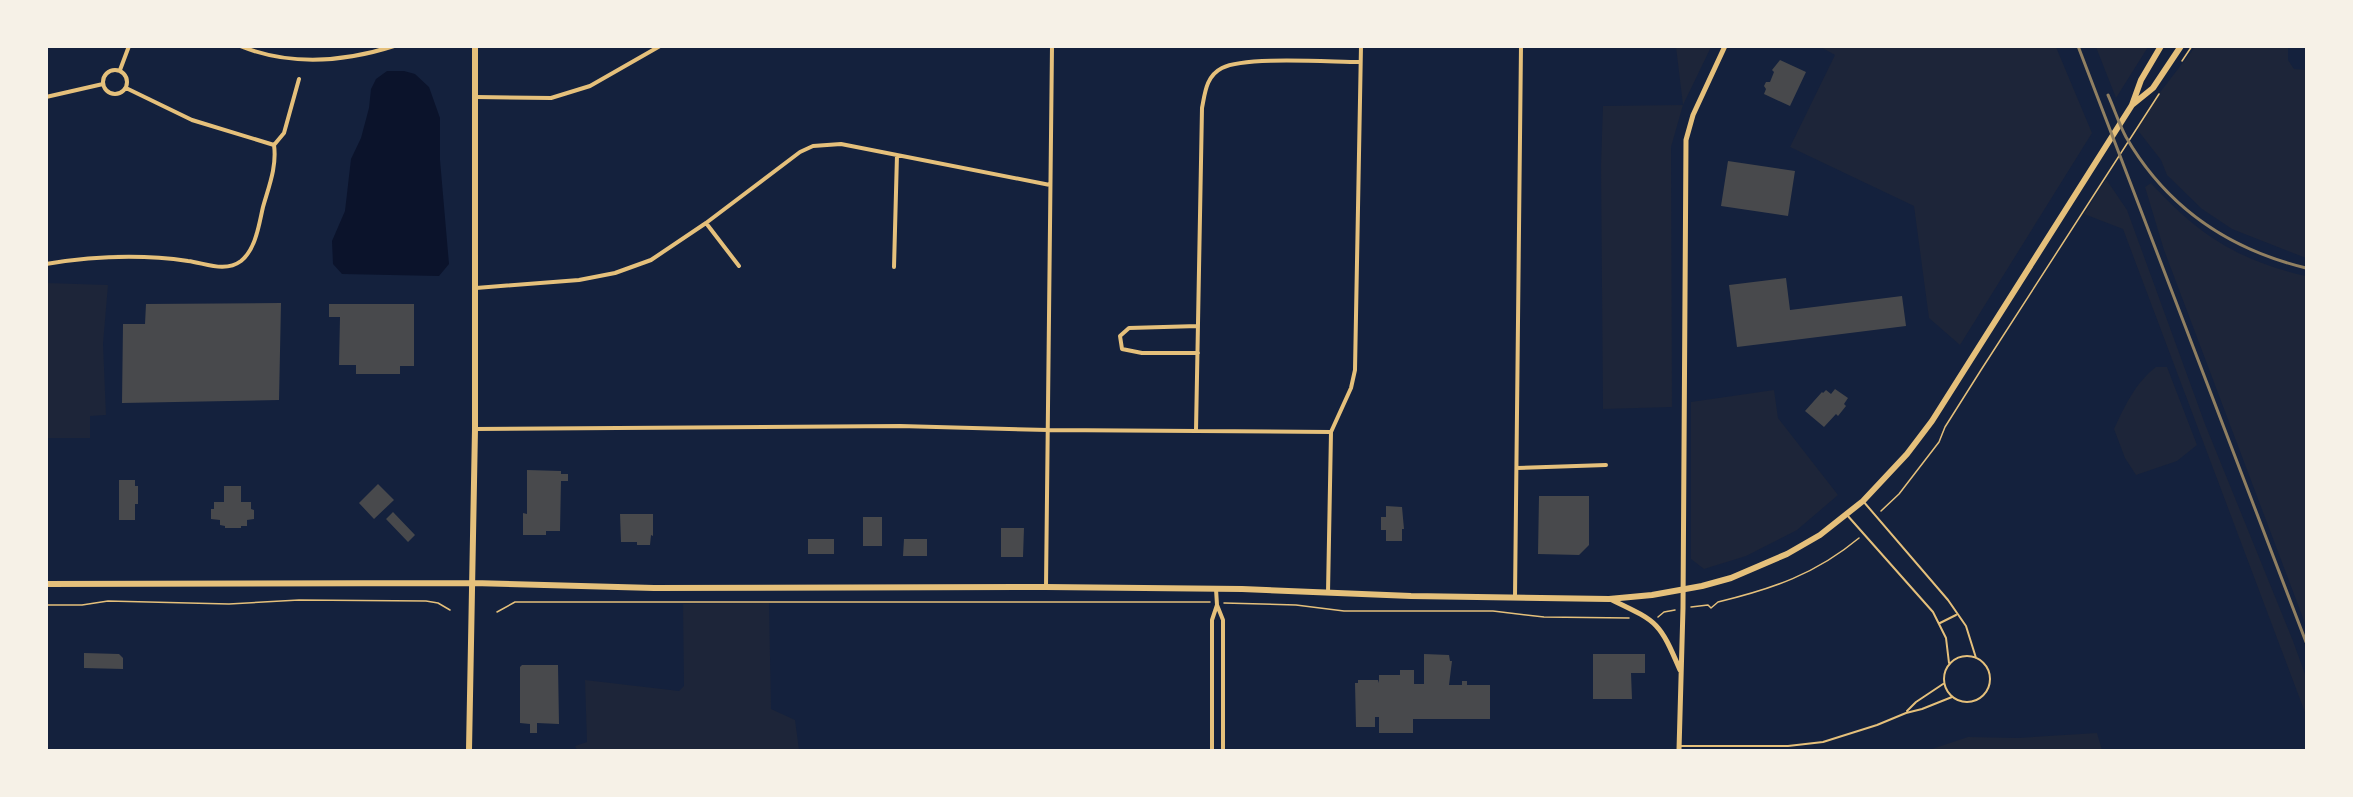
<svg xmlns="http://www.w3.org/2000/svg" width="2353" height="797" font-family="'Varela Round',sans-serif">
<rect width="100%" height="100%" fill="#14213d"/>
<path fill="#1d2539" d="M1819,46l237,1 36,86 -132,212 -31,-27 -15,-112 -124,-59 45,-92z
M1676,47h35l-28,58 -12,42 1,260 -69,2 -2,-244 2,-59 80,-1z
M2096,47h52l-32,51z
M2195,47h93v13l6,9 12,1v188l-74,-29 -30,-20 -35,-34 -6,-15 -25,-32 18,-28z
M2106,179l21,31 78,214 88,217 13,36v38l-183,-486 -39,-15z
M2151,183c46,51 88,78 155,93v350l-142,-376 -19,-63z
M47,283l61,2 -5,59 3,71 -16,1v22h-43z
M2156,367h11l30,78 -20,16 -41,14 -11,-17 -11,-29c11,-23 21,-46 42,-62z
M1774,390l4,28 60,77 -41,35 -51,26 -42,13 -13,-10v-157z
M769,603l2,106 24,11 4,30h-222l-2,-4 12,-4 -2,-62 94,11 5,-5 -1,-82z
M2097,733l5,17h-170v-1l36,-12 50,1z"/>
<path fill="#0b132b" d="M387,71h17l11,3 14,13 11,31v42l9,104 -10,12 -97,-2 -9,-10 -1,-23 13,-30 6,-52 10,-21 8,-30 2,-19 5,-10z"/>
<path fill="#48494c" d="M1780,60l26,12 -16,34 -26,-12 2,-5 -2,-3 2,-4h4l4,-10 -2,-2z
M1728,161l67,10 -7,45 -67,-10z
M1786,278l4,32 112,-14 4,30 -169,21 -8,-62z
M281,303l-2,97 -157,3 1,-79h22l1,-20z
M329,304h85v62h-14v8h-44v-9h-17l1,-48h-11z
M1835,389l13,9 -4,6 2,2 -8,10 -2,-2 -12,13 -19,-16 17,-19 1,1 3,-3 5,4z
M527,470l34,1v3h7v7h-7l-1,50h-14v4h-23v-22l4,1z
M119,480h16v6h3v18h-3v16h-16z
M378,484l16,16 -20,19 -15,-16z
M224,486h17v16h10v7l3,1v9l-7,1v6h-6v2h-16v-2l-5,-1v-5l-9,-1v-10h3v-7h10z
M1539,496h50v49l-10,10 -41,-1z
M1386,506l16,1 2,22h-2v12h-16v-11h-5v-13h5z
M393,512l22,23 -7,7 -22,-23z
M620,514h33v22l-2,-1 -1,10h-13v-3h-16z
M863,517h19v29h-19z
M1001,528h23l-1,29h-22z
M808,539h26v15h-26z
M904,539h23v17h-24z
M84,653l35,1 4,4v11l-39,-1z
M1424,654l25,1 1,6h2l-3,24h13v-4h5v4h23v34h-77v14h-34v-16h-4v10h-19l-1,-44h3v-3h20l1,3v-8h21v-5h14v14h10z
M1593,654h52v19h-14l1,26h-39z
M522,665h36l1,59 -22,-1v10h-7v-9l-10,-1v-56z"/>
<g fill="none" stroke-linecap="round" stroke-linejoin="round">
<path stroke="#e5c07b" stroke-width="1.5" d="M2182,61l10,-15
M1881,511l18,-17 40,-52 6,-15 36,-57 178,-276
M1224,603l72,2 48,6h149l51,6 85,1
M46,605h36l26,-4 121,3 70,-4 127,1 12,2 12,7
M1691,607l17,-2 3,3 7,-6c54,-13 98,-28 141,-64
M497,612l18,-10h695
M1658,617l6,-5 11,-2"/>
<path stroke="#e5c07b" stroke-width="2" d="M1863,501l85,99 18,26 10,32
M1847,515l86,97 13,26 3,25
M1940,623l16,-8
M1944 679a23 23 0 1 1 46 0a23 23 0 1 1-46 0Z
M1907,711l9,-9 27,-18
M1681,746h107l35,-4 54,-17 29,-12 16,-4 30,-12"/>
<path stroke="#e5c07b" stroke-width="4" d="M240,46c50,20 104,16 154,0
M103 82a12 12 0 1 1 24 0a12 12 0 1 1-24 0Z
M120,70l9,-24
M126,88l66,32 82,25
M46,97l57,-13
M476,97l75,1 39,-12 70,-40
M274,145l10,-12 15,-54
M706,223l33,43
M46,264c48,-8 94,-10 142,-3 17,2 37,12 53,0 15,-12 18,-37 22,-54 6,-21 14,-41 11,-62
M894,267l3,-112
M476,288l103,-8 36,-7 36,-13 55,-37 94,-71 13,-6 28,-2 209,41
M1198,353h-56l-20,-4 -2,-13 9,-8 69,-2
M475,429l425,-3 148,4 283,2
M1196,431l6,-323c3,-15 4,-32 20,-40 23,-12 108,-6 138,-6
M1517,468l89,-3
M1046,587l6,-541
M1216,589l1,16
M1328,593l3,-161 20,-44 4,-18 6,-324
M1515,597l6,-551
M1212,750v-130l5,-15 6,15v130"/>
<path stroke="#e5c07b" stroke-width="5" d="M1610,599c48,23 49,22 70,71
M1679,750l4,-142 3,-468 7,-25 32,-69"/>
<path stroke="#e5c07b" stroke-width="6" d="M2132,105l21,-17 28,-42
M46,584l427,-1 181,5 392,-1 196,2 169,7 198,3 43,-4 50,-9 29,-8 56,-24 33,-19 43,-34 44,-47 25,-33 200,-316 9,-25 20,-34
M469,750l6,-321v-383"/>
<path stroke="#918062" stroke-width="3" d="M2078,46l228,596
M2108,95c6,13 11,29 18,42 41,71 102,112 180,131"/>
</g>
<rect width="2353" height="797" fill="none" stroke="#f6f1e7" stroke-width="96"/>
</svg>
